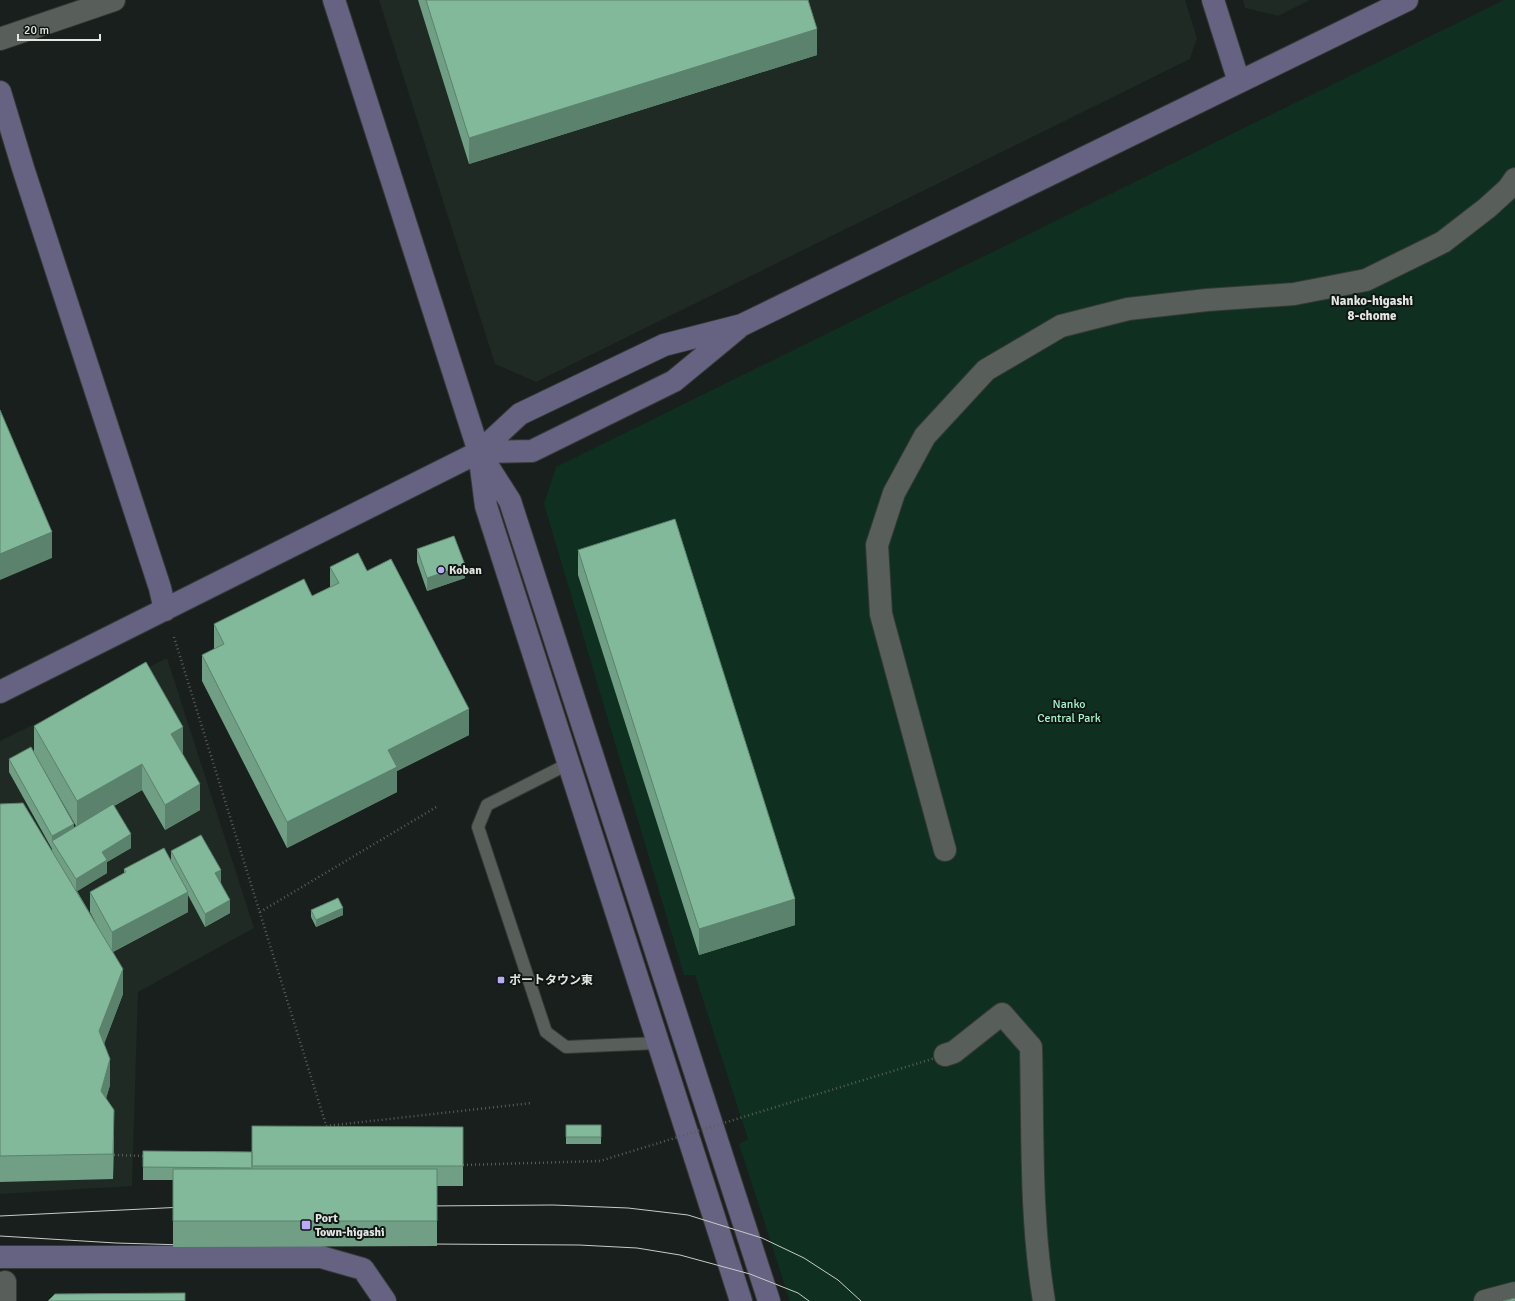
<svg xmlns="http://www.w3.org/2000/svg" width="1515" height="1301" font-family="Signika,'Noto Sans JP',sans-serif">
<rect width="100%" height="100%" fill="#191f1c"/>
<path fill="#1e2a23" d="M379,0h806l12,38 -7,21 -654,323 -41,-18z
M1243,0h67l-32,16 -33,-8z
M167,658l87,270 -116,64 -6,194 -132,8v-453z"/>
<path fill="#0f3020" d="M1504,0h11v1301h-725l-51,-157 9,-5 -53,-164h-11l-140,-471 12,-37z"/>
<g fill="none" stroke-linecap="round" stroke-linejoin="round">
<defs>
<path id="lane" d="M568,764l-81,41 -9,22 68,205 20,15 92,-4"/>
<path id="street" d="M0,39l114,-39
M945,850l-64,-236 -4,-69 17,-52 31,-57 61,-66 75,-44 67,-17 79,-9 87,-6 72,-14 77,-38 44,-34 21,-19 7,-10
M945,1055l9,-3 48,-38 29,33c2,85 -1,170 13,254
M5,1282v19
M1485,1301l30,-8"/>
<path id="secondary" d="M334,0l145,452 7,54 255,795
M1213,0l26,82
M0,92l23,76 137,420 5,22
M479,452l53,-1 142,-70 63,-52
M482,457l28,44 259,800
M0,692l479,-240 41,-38 144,-69 78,-20 665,-325
M0,1257h321l42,12 22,32"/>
</defs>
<use href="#lane" stroke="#363a37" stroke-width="14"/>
<use href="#street" stroke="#363a37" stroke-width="24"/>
<use href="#secondary" stroke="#363a37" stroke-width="24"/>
<path stroke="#595e5b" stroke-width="2.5" stroke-dasharray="1 3" stroke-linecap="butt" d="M174,637l152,488
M260,912l178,-106
M326,1126l206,-23
M114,1155l32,1"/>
<use href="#lane" stroke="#585f5b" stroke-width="12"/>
<use href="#street" stroke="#585f5b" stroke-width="22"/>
<use href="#secondary" stroke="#666382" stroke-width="22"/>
<path stroke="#c7cbc8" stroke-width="1" d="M426,1206l127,-1 75,3 60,7 74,23 42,20 34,22 23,21
M0,1216l184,-9
M0,1236l116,7 69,2
M427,1244l152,1 58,3 43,7 70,19 48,19 11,8"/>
<path stroke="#595e5b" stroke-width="2.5" stroke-dasharray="1 3" stroke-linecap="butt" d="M463,1165l137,-4 345,-106"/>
</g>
<path fill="#709f85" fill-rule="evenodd" d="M418,0h390l9,55 -348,109z
M417,549l48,29 -38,13 -10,-29z
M578,550l217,375 -96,30 -121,-380z
M330,567l37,4 102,164 -72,36v21l-110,56 -85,-167v-26l12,-6v-25l98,-28 18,-9z
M34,726l149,27h-1l18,57 -35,20 -23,-40 -28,16 17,42 -24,14v11l-30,18 21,36 -8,-15v-20l34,-19v-4l47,-8v-10l50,32 9,30 -25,14 -17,-32v17l-75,40 10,42 -19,50 6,41 -4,13 8,37 -1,44 -113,3v-378l52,47v-2l-43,-77v-13l25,-7zM37,758l39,68 -2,2z
M311,910l32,5 -27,12 -5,-10z
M566,1125h35v19h-35z
M463,1127v59h-26v60l-264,1v-67h-30v-29l109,1z"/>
<path fill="#5b826c" d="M817,29v26l-348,109v-26z
M52,532v26l-52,22v-26z
M465,565v13l-38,13v-13z
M469,709v26l-72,36v21l-110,56v-26l101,-72z
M183,727v26l-12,6v-25z
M142,764v26l-65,37v-26z
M200,784v26l-35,20v-25z
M74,824v13l-22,4v-5z
M131,834v14l-24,14v11l-31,19v-13l26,-27z
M221,870v14l-6,-11z
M188,892v20l-76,40v-20z
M795,899v26l-96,30v-26z
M230,900v13l-25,14v-13z
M343,908v7l-27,12v-7z
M123,969v25l-24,63v-26z
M110,1059v26l-9,31v-25z
M114,1110v25l-1,44v-25z"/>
<path fill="#82b99b" stroke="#5b826c" d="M426,0h382l9,29 -348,109z
M0,410l52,122 -52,22z
M675,519l120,380 -96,30 -121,-379z
M454,536l11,29 -38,13 -10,-29z
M358,553l9,18 24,-12 78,150 -81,41 9,17 -110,55 -85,-167 22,-11 -10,-20 90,-45 8,17 27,-13 -9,-16z
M146,662l37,65 -12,7 29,50 -35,21 -23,-41 -65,37 -43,-75z
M31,747l43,77 -22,12 -43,-77z
M23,803l100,166 -24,62 11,28 -9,32 13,19 -1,44 -113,2v-352z
M113,804l18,30 -29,18 5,8 -31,19 -24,-38z
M201,835l20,35 -6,3 15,27 -25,14 -34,-63z
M164,848l24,44 -76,40 -22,-40 36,-20 -2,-3z
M338,898l5,10 -27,12 -5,-10z
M566,1125h35v12h-35z
M252,1126l211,1v39h-211z
M143,1151l109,1v16l-109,-1z
M173,1169h264v52h-264z
M185,1293v8h-137l7,-7z
M1515,1298v3h-12z"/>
<g fill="#b9abf7" stroke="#101613" stroke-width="1.5">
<circle cx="441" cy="570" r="4"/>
<rect x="497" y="976" width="8" height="8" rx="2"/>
<rect x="301" y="1220" width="10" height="10" rx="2"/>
</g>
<g text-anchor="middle" stroke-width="4" stroke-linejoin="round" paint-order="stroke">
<g font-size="12" font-weight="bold" fill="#e3e7e4" stroke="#101613" text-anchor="start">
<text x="449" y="574">Koban</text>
<text x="509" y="984">ポートタウン東</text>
<text x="315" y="1222">Port<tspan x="315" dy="14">Town-higashi</tspan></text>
</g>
<g font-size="12" fill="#a3f7cb" stroke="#101613">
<text x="1069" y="708">Nanko<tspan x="1069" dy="14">Central Park</tspan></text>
</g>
<g font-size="13" font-weight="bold" fill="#e3e7e4" stroke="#101613">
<text x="1372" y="305">Nanko-higashi<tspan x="1372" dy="15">8-chome</tspan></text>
</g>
</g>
<path d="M18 34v6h82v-6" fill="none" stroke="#e3e7e4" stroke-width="2"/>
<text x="24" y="34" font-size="12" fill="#e3e7e4" stroke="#101613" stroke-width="3" paint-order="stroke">20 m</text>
</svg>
